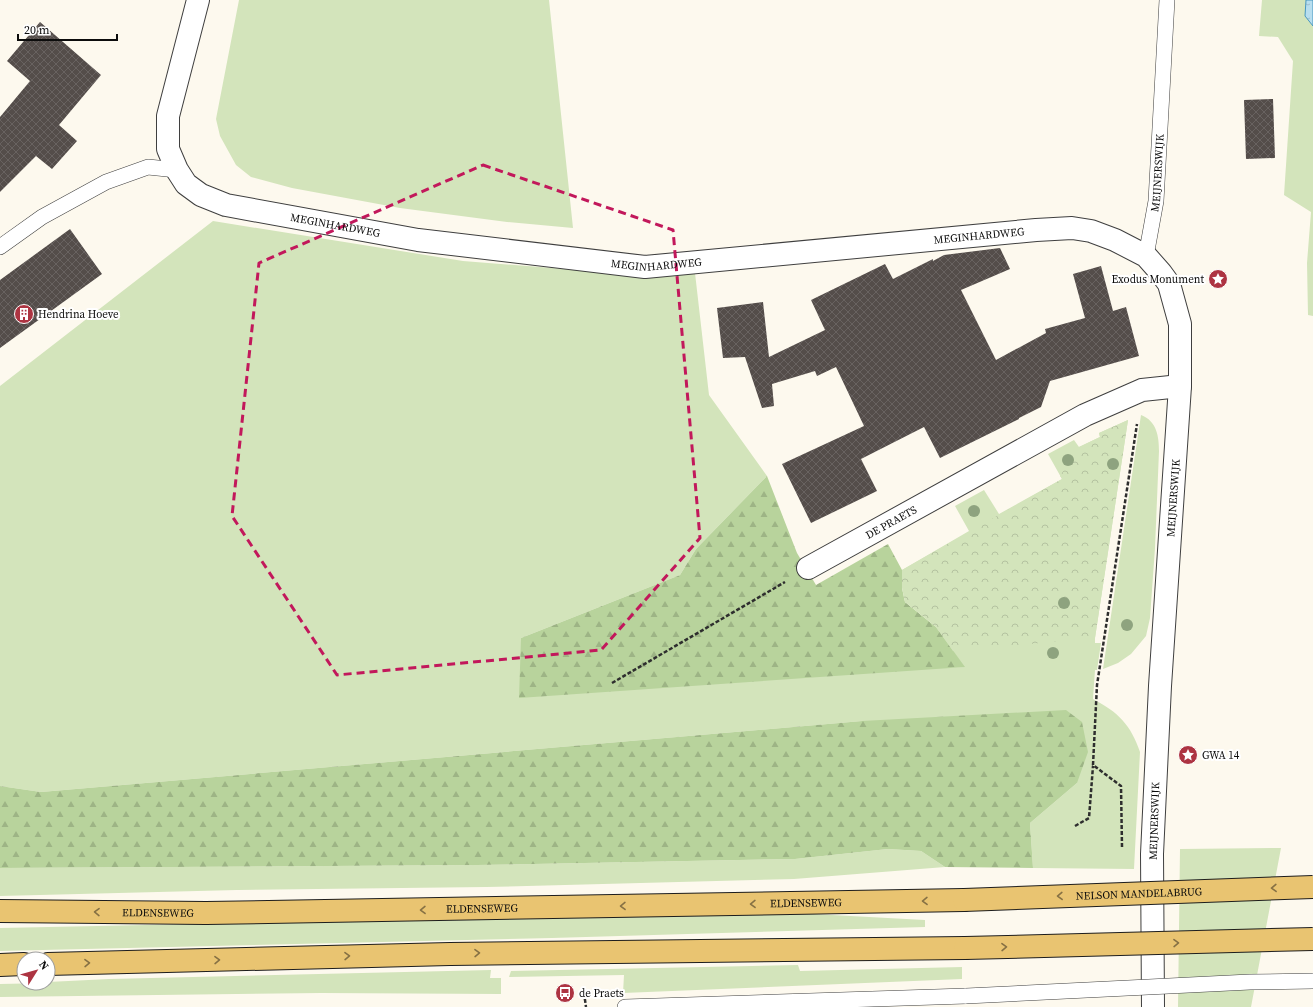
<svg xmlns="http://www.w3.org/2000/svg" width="1313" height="1007" font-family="'Source Serif 4',serif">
<defs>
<pattern id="forest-firs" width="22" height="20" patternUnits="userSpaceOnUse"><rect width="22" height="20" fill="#b8d39c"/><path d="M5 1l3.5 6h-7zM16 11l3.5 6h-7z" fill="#9db485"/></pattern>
<pattern id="park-crowns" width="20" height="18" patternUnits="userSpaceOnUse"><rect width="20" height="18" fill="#d3e4bb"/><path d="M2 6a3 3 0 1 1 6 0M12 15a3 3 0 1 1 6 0" fill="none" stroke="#b4c2a0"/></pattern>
<pattern id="water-ripples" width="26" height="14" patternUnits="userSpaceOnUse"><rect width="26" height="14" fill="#b8deef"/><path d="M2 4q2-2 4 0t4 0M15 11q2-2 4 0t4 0" fill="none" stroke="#9dbdcc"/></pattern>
<pattern id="building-cross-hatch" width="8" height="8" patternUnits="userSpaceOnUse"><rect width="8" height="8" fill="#544d4a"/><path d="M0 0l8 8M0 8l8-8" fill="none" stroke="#686260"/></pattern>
</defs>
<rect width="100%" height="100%" fill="#fdf9ee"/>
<path fill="#d3e4bb" d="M239,0h310l24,228 -66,-6 -107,-14 -108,-20 -41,-11 -15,-12 -16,-29 -4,-17z
M1262,0h44l-1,16 8,10v290l-5,-1 -1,-52 4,-51 -27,-17 9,-134 -15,-24 -19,-1z
M213,221l250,40 166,13 66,-1 14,122 58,81 -71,73 -16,26 -159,63 414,30 29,-1 -28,-40 -34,-57 67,-39 -14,-25 29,-16 15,24 63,-35 -14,-25 26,-14 5,7 21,-10 -1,-4 29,-13 -33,218v5h6l-4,27h-2l-2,29c25,13 38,26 47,53l-6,117 -101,-1 -3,-45 47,-40 -215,-62 -821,71 -41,-6v-400z
M1141,415c16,6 18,22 18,36l-4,97 -5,70 -4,18 -15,18 -13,9 -15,6z
M1281,848l-30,159h-73l2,-158z
M888,849l33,2 24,16 -151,12 -308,8 -249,3 -237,6v-28l477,-3 318,-6z
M776,912l149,8v7l-373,11 -552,13v-23z
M798,965l2,6 162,-4v12l-339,14 1,-18 -115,2 2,-6z
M491,970l-1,8h11v16l-180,-1 -321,4v-13l48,-1v-1l61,-3z"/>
<path fill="url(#forest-firs)" d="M767,476l30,77 19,32 72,-41 14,26v18l3,14 31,25 29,40 -446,31 2,-60 159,-63 16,-26z
M1066,710l16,12 6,30 -11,31 -47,40 3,45 -88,-1 -24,-16 -33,-2 -93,10 -318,6 -477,3v-82l41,6 821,-71z"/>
<path fill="url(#park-crowns)" d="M1128,420l-33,218 -142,13 -17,-24 -31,-25 -3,-14v-18l160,-91 -2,-3 19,-29 21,-10 -1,-4z"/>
<path fill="url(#water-ripples)" stroke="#4796be" d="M1306,0h7v26l-8,-10z"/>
<path fill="#fdf9ee" d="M1310,861h3v146h-33z"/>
<path fill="url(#building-cross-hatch)" d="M40,22l61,53 -42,50 18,16 -25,28 -16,-13 -36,36v-75l30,-36 -23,-20z
M1273,99l2,59 -29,1 -2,-59z
M70,229l32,45 -102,74v-68z
M1000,248l10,21 -49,21 35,70 50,-27 -1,-4 40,-11 -12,-44 28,-8 12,45 13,-4 13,49 -89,25 -9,26 -22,11v1l-79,39 -16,-31 -63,32 16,32 -66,32 -29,-59 82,-38 -28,-59 -19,9 -2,-5 -43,13 2,22 -12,2 -17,-51 -22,1 -6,-50 46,-6 6,55 56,-27 -14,-30 74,-36 8,15 40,-20v2l11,-6z"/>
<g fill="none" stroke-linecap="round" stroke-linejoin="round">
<defs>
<g id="lane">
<path d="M0,247l42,-30 64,-35 42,-15 29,3"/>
<path id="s1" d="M1146,256l10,-55 11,-201"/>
<path d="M625,1007l341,-11"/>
</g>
<g id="street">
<path id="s2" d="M198,0l-30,116v33l9,21 9,14 15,11 25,10 192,35 227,27 391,-37 36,-2 19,3 24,9 31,16 15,17 8,11 11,40v62l-20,300 -8,168 1,153"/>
<path id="s3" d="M808,568l277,-153 57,-25 38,-4"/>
</g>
<g id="primary">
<path id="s4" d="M0,911l206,2 758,-13"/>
<path d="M48,964l402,-10 515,-6"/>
<path d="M0,965l24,-1"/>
</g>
</defs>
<use href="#lane" stroke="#3f3f3f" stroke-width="16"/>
<use href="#street" stroke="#3f3f3f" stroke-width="24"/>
<use href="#primary" stroke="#1d1d1d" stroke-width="24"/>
<path stroke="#2e2e2e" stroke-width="2.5" stroke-dasharray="4 2" stroke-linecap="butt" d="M612,683l173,-101
M1075,826l14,-8 4,-52
M1122,847l-1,-61 -28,-21 4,-80 40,-261
M584,993l2,14"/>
<use href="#lane" stroke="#fff" stroke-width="15"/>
<use href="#street" stroke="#fff" stroke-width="22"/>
<use href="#primary" stroke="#e9c471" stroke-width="22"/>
<defs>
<path id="lane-bridge" d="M966,996l284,-14 63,-1"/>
<g id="primary-bridge">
<path id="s5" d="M964,900l349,-13"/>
<path d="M965,948l348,-9"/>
</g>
</defs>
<use href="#lane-bridge" stroke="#3f3f3f" stroke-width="16" stroke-linecap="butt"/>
<use href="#primary-bridge" stroke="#1d1d1d" stroke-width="24" stroke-linecap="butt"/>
<use href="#lane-bridge" stroke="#fff" stroke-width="15"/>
<use href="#primary-bridge" stroke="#e9c471" stroke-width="22"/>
</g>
<g fill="#8ea37f">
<circle cx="1068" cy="460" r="6"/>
<circle cx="1113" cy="464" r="6"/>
<circle cx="974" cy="511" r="6"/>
<circle cx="1064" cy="603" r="6"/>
<circle cx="1127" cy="625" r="6"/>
<circle cx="1053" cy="653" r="6"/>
</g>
<defs><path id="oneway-chevron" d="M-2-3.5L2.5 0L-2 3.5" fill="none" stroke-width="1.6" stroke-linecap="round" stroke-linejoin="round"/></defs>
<g stroke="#867144">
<use href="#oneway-chevron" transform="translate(1274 888) rotate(178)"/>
<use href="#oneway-chevron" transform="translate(1060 896) rotate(178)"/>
<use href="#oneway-chevron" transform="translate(925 901) rotate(179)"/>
<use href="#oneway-chevron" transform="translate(753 904) rotate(179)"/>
<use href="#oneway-chevron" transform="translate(623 906) rotate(179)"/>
<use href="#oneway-chevron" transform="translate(423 910) rotate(179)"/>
<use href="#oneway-chevron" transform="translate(97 912) rotate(-179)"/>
<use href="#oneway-chevron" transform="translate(1176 943) rotate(-1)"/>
<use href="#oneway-chevron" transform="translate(1004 947) rotate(-1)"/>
<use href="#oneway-chevron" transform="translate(477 953) rotate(-1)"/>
<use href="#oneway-chevron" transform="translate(347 956) rotate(-1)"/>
<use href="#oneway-chevron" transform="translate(217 960) rotate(-1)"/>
<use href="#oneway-chevron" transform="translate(87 963) rotate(-1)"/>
</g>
<path fill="none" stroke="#c2185b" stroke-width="3" stroke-dasharray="8 5" stroke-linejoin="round" d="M483,165l190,65 27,308 -99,112 -264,25 -105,-159 27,-253z"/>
<defs>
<symbol id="sight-disc" viewBox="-11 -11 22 22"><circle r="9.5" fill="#ad3442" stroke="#fff"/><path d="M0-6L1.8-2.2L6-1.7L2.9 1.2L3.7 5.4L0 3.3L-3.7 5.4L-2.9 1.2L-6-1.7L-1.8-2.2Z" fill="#fff"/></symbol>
<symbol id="building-disc" viewBox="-11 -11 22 22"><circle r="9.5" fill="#ad3442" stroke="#fff"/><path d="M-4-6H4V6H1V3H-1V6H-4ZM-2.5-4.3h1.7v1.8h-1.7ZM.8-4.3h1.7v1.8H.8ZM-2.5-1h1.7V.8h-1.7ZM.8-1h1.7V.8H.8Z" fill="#fff"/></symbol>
<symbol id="bus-disc" viewBox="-11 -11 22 22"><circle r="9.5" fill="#ad3442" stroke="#fff"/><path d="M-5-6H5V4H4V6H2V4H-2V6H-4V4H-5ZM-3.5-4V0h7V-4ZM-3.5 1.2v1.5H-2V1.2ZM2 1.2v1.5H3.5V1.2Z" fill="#fff"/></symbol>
</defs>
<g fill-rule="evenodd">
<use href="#sight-disc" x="1207" y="268" width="22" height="22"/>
<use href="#building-disc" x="13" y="303" width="22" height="22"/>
<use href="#sight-disc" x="1177" y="744" width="22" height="22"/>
<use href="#bus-disc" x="554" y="982" width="22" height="22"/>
</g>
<g text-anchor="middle" stroke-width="4" stroke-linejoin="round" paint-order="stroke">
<g font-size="11" fill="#0c0c0c" stroke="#fff">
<text dy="4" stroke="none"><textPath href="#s1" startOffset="84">MEIJNERSWIJK</textPath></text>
<text dy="4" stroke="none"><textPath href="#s2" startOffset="349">MEGINHARDWEG</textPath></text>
<text dy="4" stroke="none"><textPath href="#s2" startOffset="997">MEGINHARDWEG</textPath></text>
<text dy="4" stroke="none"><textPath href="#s2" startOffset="673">MEGINHARDWEG</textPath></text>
<text transform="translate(1173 498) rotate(-86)" y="4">MEIJNERSWIJK</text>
<text dy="4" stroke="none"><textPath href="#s3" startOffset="95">DE PRAETS</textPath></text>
<text transform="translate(1154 821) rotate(-88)" y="4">MEIJNERSWIJK</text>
<text dy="4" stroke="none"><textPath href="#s5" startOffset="175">NELSON MANDELABRUG</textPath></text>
<text dy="4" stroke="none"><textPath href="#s4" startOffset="806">ELDENSEWEG</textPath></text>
<text dy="4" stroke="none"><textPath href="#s4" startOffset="482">ELDENSEWEG</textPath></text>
<text dy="4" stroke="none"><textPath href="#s4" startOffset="158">ELDENSEWEG</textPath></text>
</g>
<g font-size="11" fill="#0c0c0c" stroke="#fff" text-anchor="start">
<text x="1204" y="283" text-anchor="end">Exodus Monument</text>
<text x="38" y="318">Hendrina Hoeve</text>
<text x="1202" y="759">GWA 14</text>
<text x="579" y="997">de Praets</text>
</g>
</g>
<g transform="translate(36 971) rotate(53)"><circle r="19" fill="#ffffff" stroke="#9e9e9e"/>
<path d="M0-3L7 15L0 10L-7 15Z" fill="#ad3442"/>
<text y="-6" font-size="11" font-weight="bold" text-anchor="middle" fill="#0c0c0c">N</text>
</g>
<path d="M18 34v6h99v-6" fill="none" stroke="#0c0c0c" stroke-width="2"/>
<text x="24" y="34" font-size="12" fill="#0c0c0c" stroke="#ffffff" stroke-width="3" paint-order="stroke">20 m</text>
</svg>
